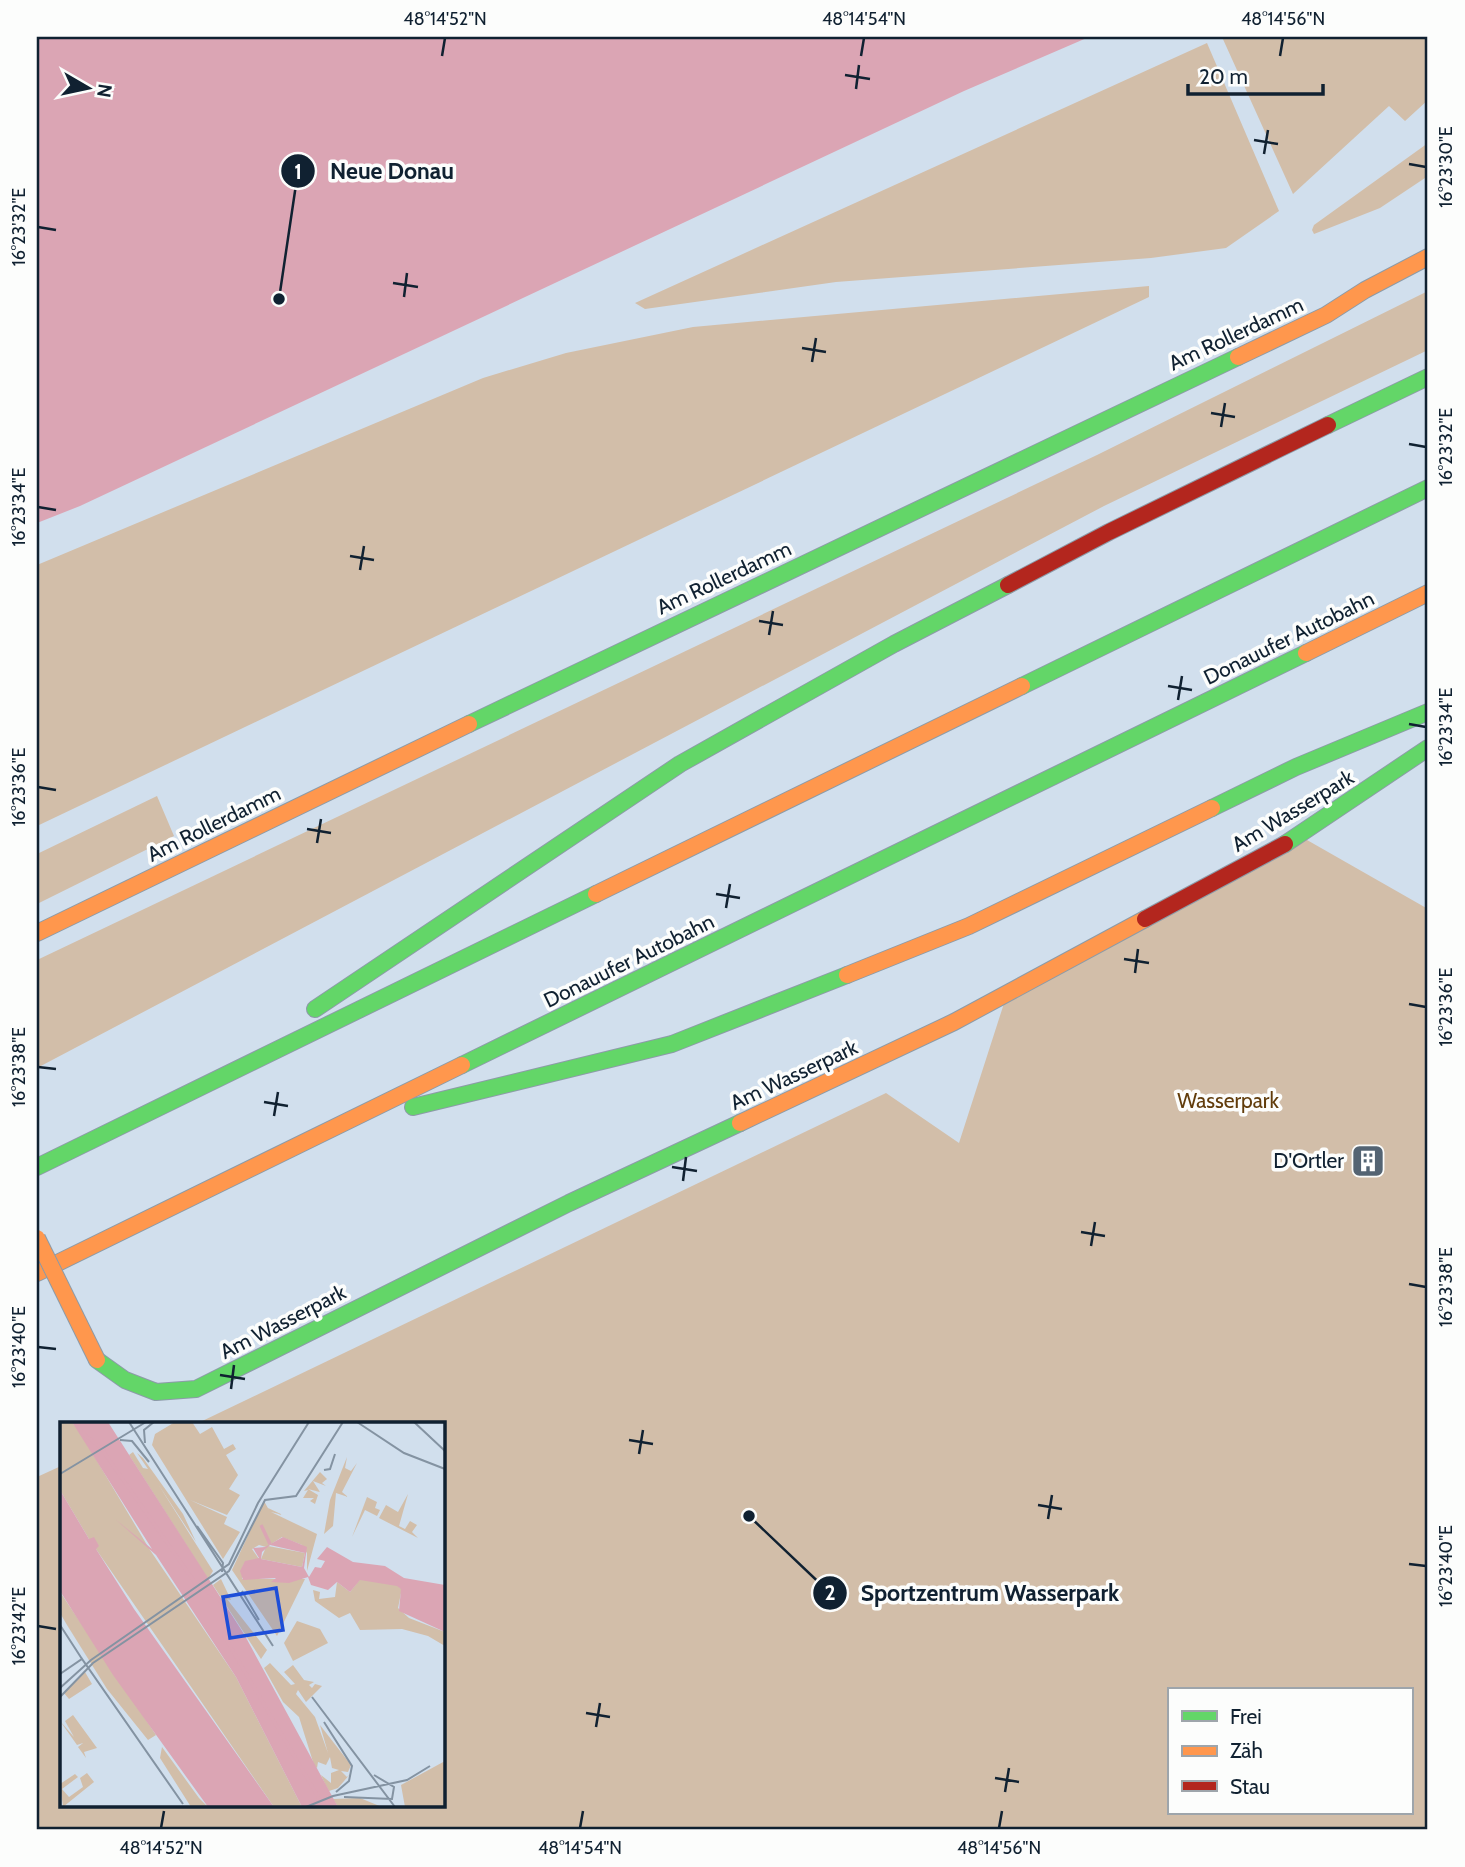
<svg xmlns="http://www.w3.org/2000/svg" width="1465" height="1867" font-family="Cabin,sans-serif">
<rect width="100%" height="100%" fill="#d1dfed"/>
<path fill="#d2bea9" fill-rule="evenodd" d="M1222,37h206v63l-23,21 -16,-15 -96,88z
M1207,43l72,168 -53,37 -75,10 -315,24 -191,27 -10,-6z
M1428,143v33l-48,32 -66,26 -2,-4 2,-5z
M1149,286v11l-1112,529v-261l446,-187 83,-25 127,-26z
M1428,291v59l-324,156 -1067,562v-108l1060,-505z
M157,796l17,40 -137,68v-50z
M1300,836l128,73v921h-1391v-353l24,-11v340h382v-382h-247l690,-331 73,50 48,-149zM1169,1690h242v123h-242z"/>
<path fill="#dba5b4" d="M37,37h1052l-125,54 -884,415 -43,17z"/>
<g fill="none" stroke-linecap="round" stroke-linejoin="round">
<defs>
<path id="fast" d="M1328,425l100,-48
M1022,686l406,-198
M469,724l769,-367
M1212,808l84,-41 132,-55
M1285,844l143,-96
M315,1009l365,-245 214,-120 114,-59
M462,1065l844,-412
M413,1107l259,-63 175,-69
M37,1167l559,-273
M97,1360l28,20 31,12 40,-3 373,-186 171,-80"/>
<path id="slow" d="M1238,357l88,-42 39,-25 63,-33
M1306,653l122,-60
M596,894l426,-208
M37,933l432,-209
M847,975l122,-49 243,-118
M740,1123l214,-101 191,-103
M37,1273l425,-208"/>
<path id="jam" d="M1008,585l101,-53 219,-107
M1145,919l140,-75"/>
</defs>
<use href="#fast" stroke="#8c9ba8" stroke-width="18"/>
<use href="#slow" stroke="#8c9ba8" stroke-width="18"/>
<use href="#jam" stroke="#8c9ba8" stroke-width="18"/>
<use href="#fast" stroke="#63d668" stroke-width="16"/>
<use href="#slow" stroke="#ff974d" stroke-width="16"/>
<use href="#jam" stroke="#b3261e" stroke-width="16"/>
<defs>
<path id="slow-bridge" d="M37,1238l60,122"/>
</defs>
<use href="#slow-bridge" stroke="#8c9ba8" stroke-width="18" stroke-linecap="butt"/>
<use href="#slow-bridge" stroke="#ff974d" stroke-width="16"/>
</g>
<path fill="none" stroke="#102131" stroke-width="2.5" d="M442,56l3,-18M861,56l3,-18M1280,56l3,-18M845,75l25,4M856,89l3,-24M1254,140l24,4M1264,154l4,-24M1409,164l17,3M38,227l18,3M393,283l25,4M404,297l3,-24M802,348l24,4M812,362l4,-24M1211,413l24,4M1221,427l4,-24M1409,444l17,3M38,507l18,3M350,556l24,4M360,570l4,-24M759,621l24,4M769,635l4,-24M1168,686l24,4M1178,700l4,-24M1409,724l17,3M38,787l18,3M307,829l24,4M317,843l4,-24M716,894l24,4M726,908l4,-24M1124,959l25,4M1135,973l3,-24M1409,1004l17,3M38,1067l18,2M264,1102l24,4M274,1116l4,-24M672,1167l25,4M683,1181l3,-24M1081,1232l24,4M1091,1246l4,-24M1409,1284l17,3M38,1347l18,2M220,1375l25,4M231,1389l3,-24M629,1440l24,4M639,1454l4,-24M1038,1505l24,4M1048,1519l4,-24M1409,1564l17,2M38,1626l18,3M586,1713l24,4M596,1727l4,-24M995,1778l24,4M1005,1792l4,-24M161,1828l3,-17M580,1828l3,-17M999,1828l3,-17"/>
<defs>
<symbol id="building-square" viewBox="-11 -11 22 22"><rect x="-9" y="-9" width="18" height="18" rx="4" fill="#546473" stroke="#fcfdfc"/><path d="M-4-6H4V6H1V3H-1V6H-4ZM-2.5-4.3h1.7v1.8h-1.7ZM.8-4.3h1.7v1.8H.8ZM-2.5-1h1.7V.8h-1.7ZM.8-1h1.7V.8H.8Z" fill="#fff"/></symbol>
</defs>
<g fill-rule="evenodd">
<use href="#building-square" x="1349" y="1142" width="38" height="38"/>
</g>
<g text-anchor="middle" stroke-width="7" stroke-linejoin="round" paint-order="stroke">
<g font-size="21" fill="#102131" stroke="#fcfdfc">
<text transform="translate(1236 334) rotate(-25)" y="7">Am Rollerdamm</text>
<text transform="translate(724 578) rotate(-25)" y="7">Am Rollerdamm</text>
<text transform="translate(1289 638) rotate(-26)" y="7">Donauufer Autobahn</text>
<text transform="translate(1293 811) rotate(-31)" y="7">Am Wasserpark</text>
<text transform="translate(214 824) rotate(-26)" y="7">Am Rollerdamm</text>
<text transform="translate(629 961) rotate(-26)" y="7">Donauufer Autobahn</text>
<text transform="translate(794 1075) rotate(-25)" y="7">Am Wasserpark</text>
<text transform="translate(283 1322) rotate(-27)" y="7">Am Wasserpark</text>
</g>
<g font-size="21" fill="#613c0b" stroke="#fcfdfc">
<text x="1228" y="1108">Wasserpark</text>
</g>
<g font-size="21" fill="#102131" stroke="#fcfdfc" text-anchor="end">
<text x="1344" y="1168">D'Ortler</text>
</g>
</g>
<g transform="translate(60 1422)">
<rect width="385" height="385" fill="#d1dfed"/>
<path d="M0,0h12l9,12 69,116 86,127 66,130h-28l-185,-268 -29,-49zM115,0h17l8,12 12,-7 12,22 9,-5 3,5 -10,6 12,20 -9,14 11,6 -13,20 -37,-15 37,17 -3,7 16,8 -17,27 -71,-114 3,-11zM73,30l10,16 5,1 -11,-16 6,5 40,56 13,28 -38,-58 55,87 -5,8 -79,-124zM287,35l-2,11 6,3 6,-8 -15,29 6,5 -12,-4 -3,33 -9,8 6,-34zM260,50l7,7 -5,4 4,3 -13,-5 7,11 -12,-3 10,6 -3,9 -5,-3 4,-3h-11l5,-8 -4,1zM348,72l-9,32 6,3 5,-8 7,4 -5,7 6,6 -39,-20 7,-13 12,7zM307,75l10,5 -2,6 5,2 -3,6 -12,-6 -13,27zM204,79l5,9 -1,-2 15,7 -12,-3 46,22 -10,37v-18l-5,-8 -20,-8 -14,9 37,7 -3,14 -41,-8 5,-12 -7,-2 -7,4 7,10 -16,6 -1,14h63l-28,57 -45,-66zM334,153l6,13 3,-5 -5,25 11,10 36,14v14l-17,-10 -26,-7 -42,1 -10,-17 -11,5 -24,-17 -2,-11 7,2 -1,7 16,-2 2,-15 13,10 11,-14zM161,157l10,21 -4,-1 40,51 -6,9 -48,-74zM0,170l96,143 -8,5 -41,-51 -40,-64 -7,-12zM237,199l23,8 8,14 -35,18 -9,-18zM210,241l21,22 4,-1 -11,-12 9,-7 11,15 10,2 -5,3 3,3 3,-4 7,2 -16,16 -8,-12 -2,4 19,23 13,36 -8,-28 31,40 -3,7 -7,-1 6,6 4,-4 -13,15 -9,3 -4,-7 -4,-9 10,8v-10l8,-3 -7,-2 -2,-11 -4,8 -8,-3 -1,6 -3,-3 -15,-48 -16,-15 -19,-34zM25,250l7,12 -23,15 -5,-6zM13,293l24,33 -13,4 2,6 -8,-11 5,-4 -6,2 -17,-24 14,16 -9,-16zM102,325l37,51 9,9h-17l-31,-49zM385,339v46h-40l-4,-22zM27,351l7,9 -31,25 -3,-23 15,-10 3,3 -16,12 7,8 14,-10 -3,-9zM300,376l22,9h-44l-5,-8z" fill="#d2bea9"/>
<path d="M12,0h36l136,212 94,173h-36l-66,-130 -80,-122 -41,-36 37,30zM0,68l29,49 5,-2 5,9 -3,3 38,60 140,198h-66l-95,-132 -53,-84zM223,115l24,10 -3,21 5,9 6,-10 6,1 4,-7 -8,-2 10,-12 26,15 32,4 19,12 41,7v47l-46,-21 2,-22 -4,-3 -37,-6 -10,12 -13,-10 -9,8 -17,-5 -3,-8 -19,6 -18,-1 5,-4 -33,2 -3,-9 5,-10 14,-3 -6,-10 12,-1zM210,123l35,8 -3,14 -41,-8 1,-7z" fill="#dba5b4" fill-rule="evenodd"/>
<path fill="none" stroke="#dba5b4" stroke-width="3.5" d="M18,0l3,10 19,15M43,29l93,133M201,103l9,19M141,165l22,16 1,33 96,164"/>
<path fill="none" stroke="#8493a2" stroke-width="2" d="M69,0l144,224M297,0l47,31 41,16M354,0l31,29M60,18l12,1 17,21M85,21l-1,-13 10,-8M264,48l6,-1 5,-15M0,52l86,-52M137,104l26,37 -1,9M182,169l17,29M0,203l22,34M0,252l22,-15 101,145M0,266l31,-28 138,-96 29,-61 51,-81M0,275l33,-34 136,-92 36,-71 31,-4 47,-74M252,275l83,110M264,300l28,44 -3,15 -13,11M284,375l48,2 2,-12 -20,-12M246,385l27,-11 74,-16 23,-14"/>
<path fill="#1d4ed8" fill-opacity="0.15" stroke="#1d4ed8" stroke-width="3.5" d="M216,166l7,42 -53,8 -7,-41z"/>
<rect width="385" height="385" fill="none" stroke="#102131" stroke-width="3.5"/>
</g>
<path fill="none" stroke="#102131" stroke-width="2.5" d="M279 299L298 171M749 1516L830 1593"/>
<g fill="#102131" stroke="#fcfdfc" stroke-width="2.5">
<circle cx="279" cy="299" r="7"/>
<circle cx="749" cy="1516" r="7"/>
<circle cx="298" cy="171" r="18"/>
<circle cx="830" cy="1593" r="18"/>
</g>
<g font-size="21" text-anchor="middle" font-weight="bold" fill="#fff">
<text x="298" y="179">1</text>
<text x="830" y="1600">2</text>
</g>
<g font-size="23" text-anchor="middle" font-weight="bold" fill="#102131" stroke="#fcfdfc" stroke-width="7" stroke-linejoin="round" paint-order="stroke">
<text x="392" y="179">Neue Donau</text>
<text x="990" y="1601">Sportzentrum Wasserpark</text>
</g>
<rect width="1465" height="1867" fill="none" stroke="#fcfdfc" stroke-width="77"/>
<rect x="1168" y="1688" width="245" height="126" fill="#fcfdfc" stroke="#9ea5ab" stroke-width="2"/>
<rect x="1182" y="1711" width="35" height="10" fill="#63d668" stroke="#9ea5ab" stroke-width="2"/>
<text x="1230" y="1724" font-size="21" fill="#102131">Frei</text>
<rect x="1182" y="1746" width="35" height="10" fill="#ff974d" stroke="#9ea5ab" stroke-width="2"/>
<text x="1230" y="1758" font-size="21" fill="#102131">Zäh</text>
<rect x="1182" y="1781" width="35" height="10" fill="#b3261e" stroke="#9ea5ab" stroke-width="2"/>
<text x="1230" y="1794" font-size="21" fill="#102131">Stau</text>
<g transform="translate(88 88) rotate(99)" stroke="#fcfdfc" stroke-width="5" paint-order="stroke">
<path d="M0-5L12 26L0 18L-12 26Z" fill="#102131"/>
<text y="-10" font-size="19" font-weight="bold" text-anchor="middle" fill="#102131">N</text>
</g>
<path d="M1188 84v10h135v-10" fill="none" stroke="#102131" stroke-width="3.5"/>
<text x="1199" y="84" font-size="21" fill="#102131" stroke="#fcfdfc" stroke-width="5" paint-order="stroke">20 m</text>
<rect x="38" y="38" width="1388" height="1790" fill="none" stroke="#102131" stroke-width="2.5"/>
<g font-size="18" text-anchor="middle" fill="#102131">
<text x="445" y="25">48°14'52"N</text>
<text x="864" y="25">48°14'54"N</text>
<text x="1283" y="25">48°14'56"N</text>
<text transform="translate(1446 167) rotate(-90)" y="6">16°23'30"E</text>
<text transform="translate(19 227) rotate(-90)" y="6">16°23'32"E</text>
<text transform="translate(1446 447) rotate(-90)" y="6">16°23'32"E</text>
<text transform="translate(19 507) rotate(-90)" y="6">16°23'34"E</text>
<text transform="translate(1446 727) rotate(-90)" y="6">16°23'34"E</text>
<text transform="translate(19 787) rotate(-90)" y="6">16°23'36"E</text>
<text transform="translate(1446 1007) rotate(-90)" y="6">16°23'36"E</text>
<text transform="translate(19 1067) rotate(-90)" y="6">16°23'38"E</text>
<text transform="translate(1446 1287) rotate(-90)" y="6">16°23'38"E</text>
<text transform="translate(19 1347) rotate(-90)" y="6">16°23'40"E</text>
<text transform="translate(1446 1566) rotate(-90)" y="6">16°23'40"E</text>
<text transform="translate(19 1626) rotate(-90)" y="6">16°23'42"E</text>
<text x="161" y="1854">48°14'52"N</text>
<text x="580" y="1854">48°14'54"N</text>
<text x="999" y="1854">48°14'56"N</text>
</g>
</svg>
